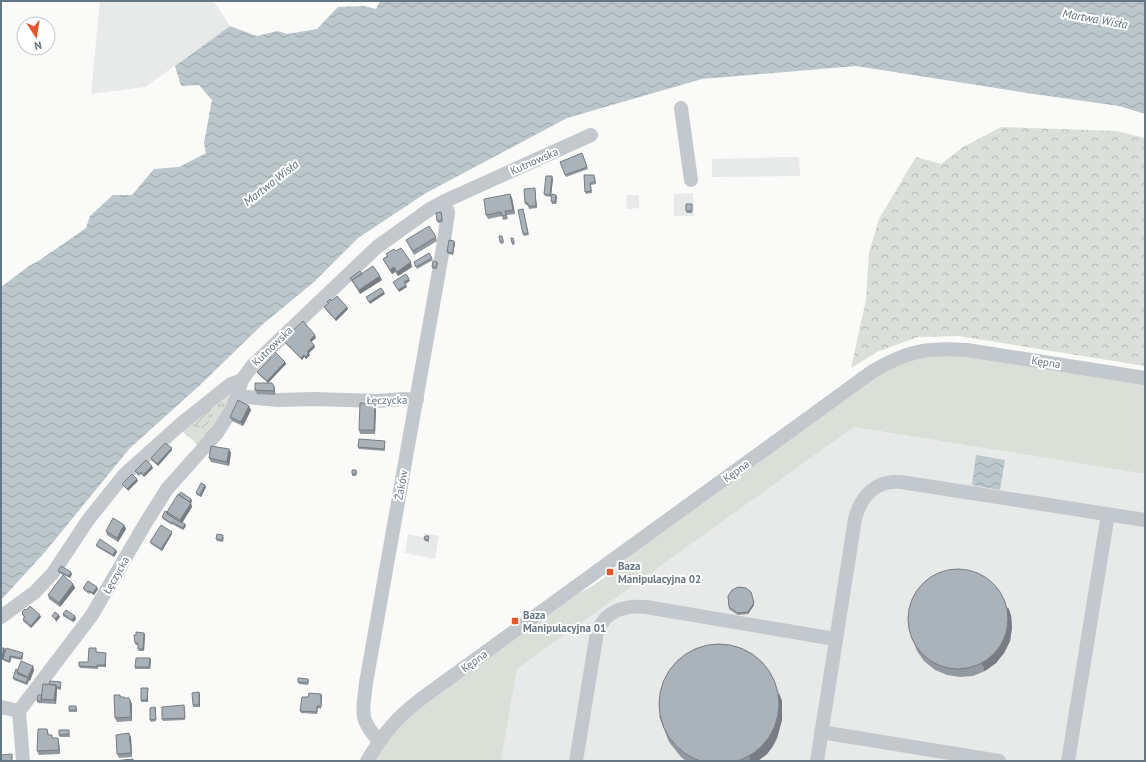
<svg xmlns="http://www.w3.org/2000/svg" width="1146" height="762" font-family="'PT Sans',sans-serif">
<defs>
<pattern id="forest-crowns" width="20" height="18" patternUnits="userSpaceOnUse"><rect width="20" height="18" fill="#dadfd7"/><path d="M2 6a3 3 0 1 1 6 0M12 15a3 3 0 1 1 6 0" fill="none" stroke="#b4b9b4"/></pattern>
<pattern id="park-tufts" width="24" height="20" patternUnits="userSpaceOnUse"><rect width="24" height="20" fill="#dadfd7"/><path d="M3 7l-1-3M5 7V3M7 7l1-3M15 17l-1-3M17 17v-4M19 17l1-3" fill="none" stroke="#b4b9b4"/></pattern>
<pattern id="garden-furrows" width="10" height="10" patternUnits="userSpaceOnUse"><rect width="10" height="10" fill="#dadfd7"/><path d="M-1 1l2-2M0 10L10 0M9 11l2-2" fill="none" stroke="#b4b9b4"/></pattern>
<pattern id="water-waves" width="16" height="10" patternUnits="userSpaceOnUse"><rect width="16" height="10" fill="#bbc7cb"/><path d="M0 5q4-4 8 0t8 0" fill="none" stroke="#9ca6aa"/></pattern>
</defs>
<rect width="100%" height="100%" fill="#fafaf8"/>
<path fill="#e8e9e9" d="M100,1h111l4,2 15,23 -85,61 -54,7z
M799,157l1,19 -88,1v-18z
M693,193l1,23h-20v-22z
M626,195h13v13l-12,1z
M854,427l291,47v287h-644l16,-92z
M424,533l15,3 -4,23 -30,-6 3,-19 15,3z"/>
<path fill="#dadfd7" d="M952,354l193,29v91l-291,-47 -337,242 -16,92h-128l31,-41 175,-127c20,-9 35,-23 52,-38l235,-172 37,-22z"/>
<path fill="url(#forest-crowns)" d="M1001,127l116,4 28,7v228l-186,-30 -41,1 -41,15 -26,16 15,-68 3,-47 10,-34 37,-62 25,7 22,-17z"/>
<path fill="url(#park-tufts)" d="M231,387l-7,26 -25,33 -18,-16z"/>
<path fill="url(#garden-furrows)" d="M213,404l-6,15 2,2h4l2,5 -8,11c-3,-9 -9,-13 -18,-17z"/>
<path fill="url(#water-waves)" d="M380,1h765v113l-26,-8 -92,-13 -171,-27 -154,13 -135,39 -141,75 -68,45 -44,44 -51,42 -64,62 -69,62 -85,104 -44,48v-313l28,-21 11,-6 46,-32 4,-12 23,-21h19l22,-26 25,-2 27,-14 -2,-10 8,-43 -13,-15 -18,1 -6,-20 55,-40 27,10 20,-5 10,3 30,-5 21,-22 26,-1 12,3z
M976,455l29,5 -5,30 -28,-5z"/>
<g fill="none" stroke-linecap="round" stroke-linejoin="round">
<path stroke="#c3c8cc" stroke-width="14" d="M681,108l10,72
M237,396l41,4 36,-1 63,2 27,-2 13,1
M1,617l34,-25 18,-19 35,-53 36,-45 58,-52 49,-39 11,-4 11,-15 124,-118 53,-38 15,-8 146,-66
M1,707l18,4
M821,732l178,29
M379,741c-21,-23 -16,-29 -13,-58l76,-429 6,-41 -3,-12
M23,761l-4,-50 73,-96 53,-91 22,-35 50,-56 15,-24 10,-29
M367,761c16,-27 29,-43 54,-62l452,-328c34,-20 55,-24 94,-21l178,28
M576,761l21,-129c8,-21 28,-27 49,-25l189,32
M817,761l38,-242c6,-23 21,-39 46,-37l244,38
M1068,761l40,-247"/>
</g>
<path fill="#929a9f" d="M582,153l6,16 -22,8 -6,-15z
M584,175l11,2 1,7 -5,1 1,8 -6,1 -1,-2z
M553,178l-2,19 -6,-1 -1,-2z
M535,190l2,18 -8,1 -1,-4h-2l-1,-2z
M510,194l2,4 3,16 -8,1 1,4 -5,1 -1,-4 -14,3 -2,-4z
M556,195l1,2 -1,7h-4l-1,-3z
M692,206v7h-5l-1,-2z
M523,209l6,26 -5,1 -1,-2z
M441,212l2,10 -5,1 -1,-2z
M436,237l1,4 -23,14 -6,-11 -2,-4z
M503,238l1,5 -3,1 -1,-2z
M513,238l2,6 -3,1v-2z
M455,243l-2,12 -5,-1 -1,-2z
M396,251l16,16 -14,9 -3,-4 -3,2 -7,-11 -2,-4 4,-3 -1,-2z
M432,258l1,2 -16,9 -3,-7z
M437,262l1,2 -1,5h-4l-1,-2z
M362,274l20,6 -22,14 -10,-16z
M327,302l20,5 1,2 -12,12 -11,-12 -1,-2 4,-3z
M316,338l-5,4 3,3 1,2 -6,6 1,2 -4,4 -2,-2 -2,3 -18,-18 -1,-2z
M268,355l17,7 1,2 -18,19 -10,-9 -1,-2 13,-14z
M255,390h20v5l-18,-1z
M375,404l1,4 -1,26h-15l-1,-4z
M249,406l2,4 -8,16 -11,-5 -2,-4z
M385,441v10l-26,-2 -1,-2z
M172,448v2l-14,16 -7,-6v-2z
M231,453l-2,13 -18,-4 -2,-4z
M153,468l-9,9 -3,-3 -2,2 -3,-3 -1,-2z
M356,470l1,2 -1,4h-4v-2z
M205,485l1,2 -5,10 -4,-2 -1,-2z
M179,495l12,4 1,2 -1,2 1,4 -10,15 4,4 -3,4 -11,-6v1l-9,-6 -1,-2 5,-5z
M124,525l2,4 -8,13 -11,-7 -1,-4z
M172,534l-10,17 -11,-7 -1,-2z
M224,537l-1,5 -6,-1 -1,-2z
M424,539h5v3l-4,-1z
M96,545l20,5 1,2 -3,5 -17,-10z
M58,571l14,3 -2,4 -11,-5z
M73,584l2,4 -15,19 -11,-8 -1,-4z
M83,588l15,1 -4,6 -4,-2 -1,1 -5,-4z
M752,594l2,11 -6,9 -10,1 -9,-6v-2z
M26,610l15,7 -10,11 -8,-7v-2l1,-1 -2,-4 1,-1 -1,-1z
M63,614l12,2 1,3 -3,3 -10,-6z
M1011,615l1,13 -2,13 -6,12 -8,10 -11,8 -12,5 -13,1 -13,-2 -12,-5 -11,-9 -7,-10 -8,-21z
M145,635l-1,16h-5l-1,-2v-4h-2l-1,-2z
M1,648h3l1,3 -1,5 19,-1 -1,5 -11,-2 -1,5 -6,-2 -1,-1h-2z
M97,651v1l9,1v14h-8v2l-18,-1 -1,-2 9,-4z
M150,658l1,2 -1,9h-15v-2z
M33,666l1,4 -4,11 -1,-1 -2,5 -13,-5 -1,-2 5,-8z
M308,679l1,2 -1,4 -9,-1 -1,-2z
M61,682v8l-4,-1 -1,15 -18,-1 -1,-2 12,-17z
M148,688v14h-7v-2z
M200,694v13h-7v-2z
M120,695l1,2 9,3 2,4v17l-15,1 -2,-4z
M322,696l-1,13 -3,-1 -1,6 -16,-1 -1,-2 8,-14z
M782,701v19l-5,18 -4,8 -6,8 -9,7h-72l-5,-4 -12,-15 -10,-26z
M76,706l1,2v4h-8v-2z
M155,707l1,2v12l-5,1 -1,-2z
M185,707v13l-22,1 -1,-2z
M47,729l2,6 10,7 1,12 -21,1 -2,-4z
M69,730l1,7h-10l-1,-2z
M131,737l1,20 -13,1 -2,-4z"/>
<path fill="#777d82" d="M552,176l1,2 -2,19 -1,-2z
M535,188v2l2,18 -1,-2z
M510,194l2,4 3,16 -2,-4z
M556,195l1,2 -1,7 -1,-2z
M454,241l1,2 -2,12v-2z
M411,262l1,5 -14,9 -1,-4z
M394,267l1,5 -3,2 -2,-4z
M380,276l2,4 -22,14 -1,-4z
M409,279l1,2 -5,3 -1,-2z
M406,285l1,2 -8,5 -1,-2z
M384,292l1,2 -15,10 -1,-2z
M347,307l1,2 -12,12 -1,-2z
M315,335l1,3 -5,4 -1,-2z
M314,345l1,2 -7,7 -1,-2z
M309,353l1,2 -4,4 -1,-2z
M304,355v2l-2,3 -1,-2z
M285,362l1,2 -18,19 -1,-2z
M274,386l1,4v5l-1,-4z
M375,404l1,4 -1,26 -1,-4z
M249,406l2,4 -8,16 -2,-4z
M172,448v2l-14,16 -1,-2z
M229,449l2,4 -2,13 -2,-4z
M152,466l1,2 -9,9 -1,-2z
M137,479l1,2 -10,10 -1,-2z
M205,485l1,2 -5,10 -1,-2z
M191,499l1,2 -1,2 1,4 -11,18 -1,-5z
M185,524l1,2 -3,4v-2z
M124,525l2,4 -8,13 -1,-4z
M172,532v2l-10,17 -1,-2z
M116,550l1,2 -3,5 -1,-2z
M71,572l1,2 -2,4 -1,-2z
M73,584l2,4 -15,19 -1,-4z
M97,587l1,2 -4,6 -1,-2z
M751,592l3,13 -6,9v-2z
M1008,607l3,8 1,13 -2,13 -6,12 -8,10 -11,8 -3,-8z
M40,615l1,2 -10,11v-2z
M59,615l1,2 -4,5 -1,-3z
M75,616l1,3 -3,3 -1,-2z
M144,633l1,2 -1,16 -1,-2z
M4,648l1,3 -2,9 -1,-2z
M23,653v2l-1,5 -1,-2z
M106,653v14l-1,-2z
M10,656l1,2 -1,5 -1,-2z
M150,658l1,2 -1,9 -1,-2z
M33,666l1,4 -4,11 -2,-4z
M28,678l1,2 -2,5 -1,-2z
M56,685l1,4 -1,15 -2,-4z
M148,688v14l-1,-2z
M199,692l1,2v13l-1,-2z
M779,693l3,8v19l-5,18 -4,8 -6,8 -9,7h-8l-1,-3z
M321,694l1,2 -1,13z
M130,700l2,4v17l-1,-4z
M155,707l1,2v12v-2z
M129,733l2,4 1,20 -1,-4z
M58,738l1,4 1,12 -1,-4z"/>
<path fill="#aab3b9" stroke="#777d82" d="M582,153l5,14 -22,8 -5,-13z
M584,175h10l1,7 -5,1 1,8 -6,1z
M546,176h6l-2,19 -6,-1z
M535,188l1,18h-8v-3h-3l-1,-14z
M510,194l3,16 -8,1 1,4 -4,1 -1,-4 -15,3 -2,-16z
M552,194l4,1 -1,7 -4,-1z
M686,204h6v7h-6z
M523,209l5,24 -5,1 -5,-24z
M441,212l1,8 -5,1 -1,-8z
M429,226l7,11 -23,14 -7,-11z
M499,236h3l1,5 -3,1z
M511,238h2l1,4 -2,1z
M449,240l5,1 -1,12 -6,-1z
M401,248l10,14 -14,10 -3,-5 -4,3 -7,-11 5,-3 -2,-2 8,-5 2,2z
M429,253l3,5 -16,9 -2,-5z
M433,261l4,1 -1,5h-4z
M373,266l7,10 -21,14 -7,-10z
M360,271l2,3 -10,6 1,2 -3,-4z
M406,274l3,5 -5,3 2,3 -8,5 -5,-8z
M381,288l3,4 -15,10 -3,-5z
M337,296l10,11 -12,12 -11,-12 5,-4 -2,-1 3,-3 1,2z
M303,321l12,14 -5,5 4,5 -7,7 2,1 -4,4 -1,-2 -3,3 -18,-18z
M273,350l12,12 -18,19 -10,-9 14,-14 -3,-3z
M255,383h17l2,3v5l-19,-1z
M238,400l11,6 -8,16 -11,-5z
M360,403l15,1 -1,26h-15z
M359,439l26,2 -1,8 -26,-2z
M165,443l7,5 -15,16 -6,-6z
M211,446l18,3 -2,13 -18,-4z
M146,460l6,6 -9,9 -2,-3 -2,2 -4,-3z
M352,470h4v4h-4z
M132,474l5,5 -10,10 -5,-5z
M201,483l4,2 -5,10 -4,-2z
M181,492l10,7 -1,3 -11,-7z
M178,494l13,9 -11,17 -13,-8z
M165,511l2,1v2l13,8h1l4,2 -2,4 -11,-6 -1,1 -9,-6z
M113,518l11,7 -7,13 -11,-7z
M161,525l11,7 -11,17 -11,-7z
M217,534l6,1 -1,5 -6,-1z
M425,536h4l-1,4 -4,-1z
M100,539l16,11 -3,5 -17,-10z
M61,566l10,6 -2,4 -11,-5z
M908 619a50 50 0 1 1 100 0a50 50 0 1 1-100 0Z
M63,575l10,9 -14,19 -11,-8z
M88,581l9,6 -4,6 -4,-2 -1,1 -5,-4z
M738,587l8,1 5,4 3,11 -6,9 -11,1 -8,-6 -1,-11 4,-6z
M30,606l10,9 -9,11 -8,-7 2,-2 -3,-3 1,-1 -1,-1 3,-3 1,1z
M66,610l9,6 -3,4 -9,-6z
M55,612l4,3 -4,4 -3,-3z
M136,632l8,1 -1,16h-5v-6h-3l-1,-8h2z
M659 704a60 60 0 1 1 120 0a60 60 0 1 1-120 0Z
M1,648h3l-2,10h-1z
M6,648l17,5 -2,5 -11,-2 -1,5 -6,-2z
M89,648h7v4l10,1 -1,12h-8v2l-18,-1v-4h9z
M136,658h14l-1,9h-14z
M21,661l12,5 -5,11 -11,-5z
M16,669l2,1 -1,2 1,2 10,4 -2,5 -13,-5z
M298,678l10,1v4l-10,-1z
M50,681l11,1 -1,6 -3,-1 -1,-2 -7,-1z
M43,684l13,1 -2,15 -13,-1z
M141,688h7l-1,12h-6z
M199,692v13h-6l-1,-12z
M309,693l12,1v12h-4v6l-17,-1 2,-14h6z
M38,695h4l-1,4 1,2h-5z
M114,695h6v2h4v1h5l1,2 1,17 -16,1z
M184,705l1,13 -23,1v-12z
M69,706h7v4h-7z
M155,707l1,12 -6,1v-12z
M38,729h9l1,6h4v3h6l1,12 -22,1z
M59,730h10v4l-10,1z
M129,733l2,20 -14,1 -1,-19z
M12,754v7h-11v-6z
M133,759v2h-20z"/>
<g fill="#e4572e" stroke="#fff" stroke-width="1.5">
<rect x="606" y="568" width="8" height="8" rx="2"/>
<rect x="511" y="617" width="8" height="8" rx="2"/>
</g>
<g text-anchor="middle" stroke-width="4" stroke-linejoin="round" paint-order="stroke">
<g font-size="11" fill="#657683" stroke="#fff">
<text transform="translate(534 161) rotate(-24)" y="4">Kutnowska</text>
<text transform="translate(272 346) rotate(-44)" y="4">Kutnowska</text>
<text transform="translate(1046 362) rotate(9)" y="4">Kępna</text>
<text transform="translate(387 400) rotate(-1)" y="4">Łęczycka</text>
<text transform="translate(736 471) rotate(-36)" y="4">Kępna</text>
<text transform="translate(401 485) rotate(-80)" y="4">Żaków</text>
<text transform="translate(116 575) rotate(-60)" y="4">Łęczycka</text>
<text transform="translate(474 661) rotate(-36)" y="4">Kępna</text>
</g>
<g font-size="11" font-weight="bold" fill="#657683" stroke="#fff" text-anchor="start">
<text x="618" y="570">Baza<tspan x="618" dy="13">Manipulacyjna 02</tspan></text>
<text x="523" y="619">Baza<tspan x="523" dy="13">Manipulacyjna 01</tspan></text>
</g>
<g font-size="12" font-style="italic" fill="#60757c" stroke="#fff">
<text transform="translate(1095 19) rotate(10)" y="4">Martwa Wisła</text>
<text transform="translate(271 183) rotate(-38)" y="4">Martwa Wisła</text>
</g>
</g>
<rect width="1146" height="762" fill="none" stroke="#657683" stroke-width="4"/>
<g transform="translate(36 36) rotate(168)"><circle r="19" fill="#ffffff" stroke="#c1c8cd"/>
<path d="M0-3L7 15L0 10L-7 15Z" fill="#e4572e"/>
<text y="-6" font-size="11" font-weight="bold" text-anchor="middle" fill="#657683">N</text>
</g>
</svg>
